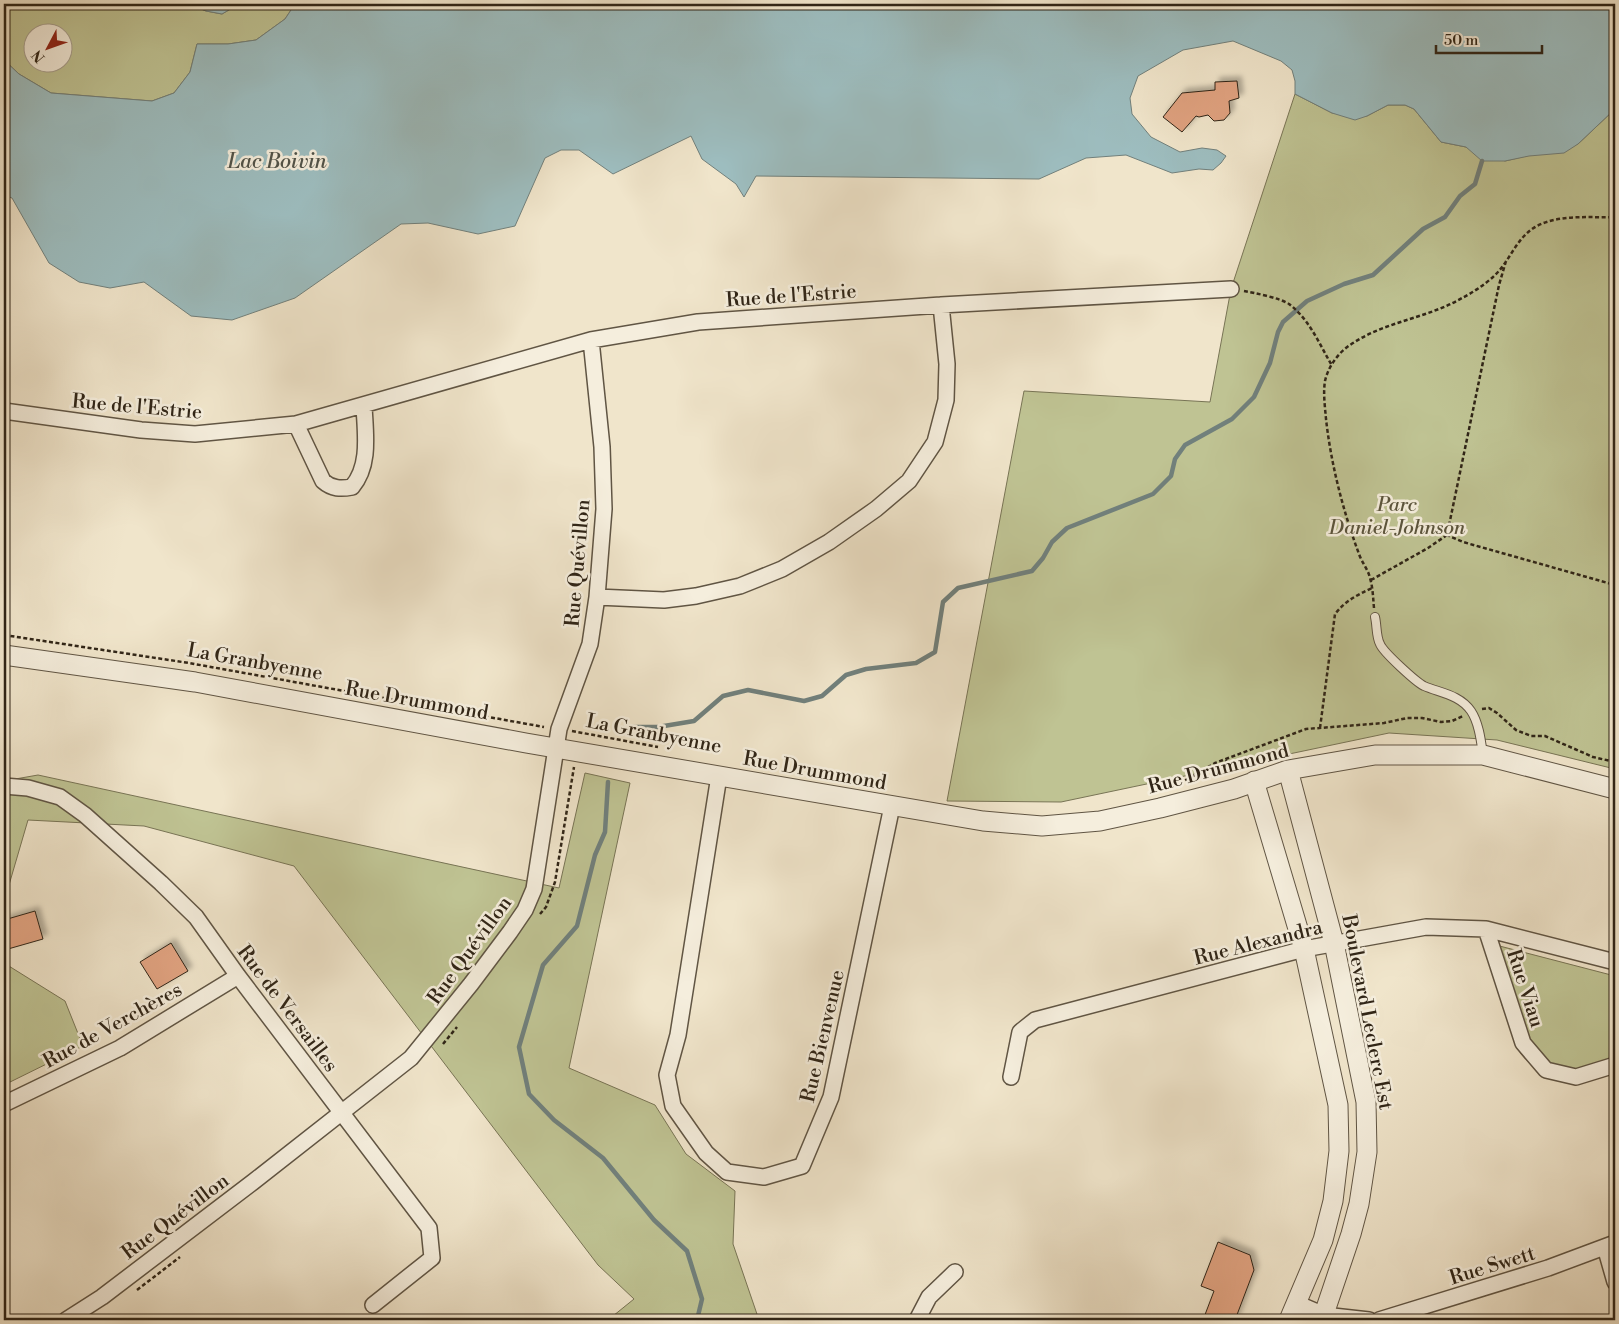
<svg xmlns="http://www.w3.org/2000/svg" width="1619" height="1324" font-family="'Libre Bodoni',serif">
<defs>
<filter id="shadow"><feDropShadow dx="4.5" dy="-4.5" stdDeviation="2.5" flood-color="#0004"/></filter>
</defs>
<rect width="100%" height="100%" fill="#f0e5cb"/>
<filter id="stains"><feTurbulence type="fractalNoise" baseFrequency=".004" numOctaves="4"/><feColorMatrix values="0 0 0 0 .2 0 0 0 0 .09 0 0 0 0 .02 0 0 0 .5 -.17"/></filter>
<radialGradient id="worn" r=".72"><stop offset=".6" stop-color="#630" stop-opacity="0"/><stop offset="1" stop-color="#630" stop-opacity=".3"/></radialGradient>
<path fill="#bfc393" stroke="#787455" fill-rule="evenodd" d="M4,4h185l17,7 16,3 17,-10h56l-10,15 -29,21 -28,4h-31l-7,28 -16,21 -22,8 -101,-8 -32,-19 -15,-14zM32,32h30v30h-30z
M1295,94l37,19 35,3 21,-11h17l9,4 27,33 25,5 39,14 73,-17 37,-35v660l-118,-29 -108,-7 -328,69 -114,-1 77,-410 186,11 21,-113z
M585,773l45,10 -61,285 86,37 31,49 49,37 -2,53 26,76h-151l26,-21 -36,-34 -304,-399 -150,-40 -116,-6 -24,82v-121l34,-6 521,113z
M1488,943l127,33v83l-30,15h-45l-19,-20 -19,-49z
M4,963l61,38 18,45 -79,39z"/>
<path fill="#9dbdbf" stroke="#71807c" d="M189,4h50l-17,10 -16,-3z
M295,4h1320v105l-37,35 -14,9 -35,3 -24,5h-23l-16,-14 -25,-5 -27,-33 -9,-4h-17l-21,11 -12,4 -23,-7 -37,-19v-13l-3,-11 -11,-9 -48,-20 -50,9 -45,26 -8,22 2,16 19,23 29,15 22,-4 15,2 9,6 -5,7 -8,7 -14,-1 -27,4 -46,-18 -40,3 -47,21 -283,-3 -12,21 -8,-13 -34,-25 -11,-23 -78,38 -34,-24h-18l-16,8 -30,68 -37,8 -50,-11 -27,1 -106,74 -63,22 -41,-4 -47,-34 -34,6 -31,-6 -30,-19 -37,-65 -8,-3v-135l15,14 32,19 101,8 22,-8 16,-21 7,-28h31l28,-4 29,-21z"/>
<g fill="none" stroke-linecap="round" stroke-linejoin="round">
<path stroke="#71807c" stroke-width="4.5" d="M622,733l8,-6h28l36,-6 29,-25 25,-6 56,11 18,-5 24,-21 20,-6 50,-6 19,-11 8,-50 15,-14 74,-17 11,-13 9,-16 15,-14 86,-34 18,-18 4,-17 10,-14 47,-26 22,-22 16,-34 8,-31 5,-10 24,-21 37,-17 29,-9 50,-46 22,-12 15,-21 15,-12 7,-23
M608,782l-3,50 -10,23 -18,71 -34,39 -24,82 10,47 25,26 49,38 51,62 33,31 15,48 -5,21"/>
</g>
<path fill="#e0a280" stroke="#302517" filter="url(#shadow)" d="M1237,81l2,17 -10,3 1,12 -6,7 -10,1 -6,-6 -9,2 -3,-1 -14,16 -19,-15 19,-24 33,-3v-8z
M35,911l8,28 -35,10 -4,-14v-15z
M171,943l17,28 -31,18 -17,-27z
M1218,1242l32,13 4,15 -19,50h-32l11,-29 -13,-5z"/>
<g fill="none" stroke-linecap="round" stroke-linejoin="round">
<defs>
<path id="service" d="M1375,617c2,8 1,20 5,27 3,8 36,38 44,42 17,7 36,9 47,25 8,12 10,30 12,44"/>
<path id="minor" d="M4,411l137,19 54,4 101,-10 295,-84 107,-18 243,-17 290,-16
M296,424l27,57c9,8 18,8 29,6 19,-22 13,-55 12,-82
M597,597l67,3 32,-4 44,-10 42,-17 47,-27 47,-33 33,-28 26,-39 11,-42 1,-36 -6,-59
M719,776l-41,259 -11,40 6,31 33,47 21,19 37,5 38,-11 29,-69 61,-291
M4,786l24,2 32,9 25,18 76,68 35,34 42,59 191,252 3,30 -59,47
M1486,929l37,114 23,27 30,7 39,-12
M1011,1077l9,-45 15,-12 269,-71 122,-22 60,2 129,33
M4,1104l116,-56 118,-72
M1605,1247l10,35
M1296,1303l28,12 45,5
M66,1320l36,-23 151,-115 158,-124 60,-74 39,-52 15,-22 9,-21 25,-160 31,-85 7,-47 7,-88 -2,-62 -11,-107
M917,1320l12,-23 26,-25
M1379,1320l169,-52 67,-25"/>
<path id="tertiary" d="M4,655l191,27 331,61 457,78 59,5 58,-5 60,-13 74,-19 54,-19 87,-15h108l132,34
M1288,770l46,173 32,159 1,50 -8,52 -8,30 -29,86
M1254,781l50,168 34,156 1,46 -6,50 -10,39 -34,80"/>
</defs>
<use href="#service" stroke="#605544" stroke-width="10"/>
<use href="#minor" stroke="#605544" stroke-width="18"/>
<use href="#tertiary" stroke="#605544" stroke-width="21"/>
<path stroke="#302517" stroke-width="2.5" stroke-dasharray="4 2.5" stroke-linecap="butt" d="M1506,261l-7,24 -52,250 16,7 152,43
M1244,291c11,2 36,7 45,13 20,15 30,39 42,60
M1371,580l57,-32 19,-13
M1374,608c-1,-10 -1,-20 -4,-30 -2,-9 -8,-15 -11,-24 -16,-43 -28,-90 -33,-135 -1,-12 -3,-26 -1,-38 3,-14 13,-28 25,-36 35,-24 76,-26 112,-47 10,-5 22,-13 31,-21 17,-15 23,-40 44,-51 23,-12 53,-8 78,-9
M4,635l185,28 355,64
M1482,709l7,-1 8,5 19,17 15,6h14l48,21 22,5
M1320,728l15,-114c10,-13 22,-19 37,-26
M572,731l86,16
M1226,760l4,13
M1174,787l41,-24 91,-34 78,-6 23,-5h15l19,4 11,-1 11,-5
M540,914l6,-7 9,-25 19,-115
M443,1044l14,-17
M137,1290l43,-33"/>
<use href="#service" stroke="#f5eedd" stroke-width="8"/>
<use href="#minor" stroke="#f5eedd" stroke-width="15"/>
<use href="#tertiary" stroke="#f5eedd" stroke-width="19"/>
</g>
<g text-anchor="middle" stroke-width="5" stroke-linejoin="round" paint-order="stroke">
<g font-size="20" fill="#302517" stroke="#f5eedd">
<text transform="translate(791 295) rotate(-4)" y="7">Rue de l'Estrie</text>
<text transform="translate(137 406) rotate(5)" y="7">Rue de l'Estrie</text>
<text transform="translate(577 563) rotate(-85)" y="7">Rue Quévillon</text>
<text transform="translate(255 661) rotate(10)" y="7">La Granbyenne</text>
<text transform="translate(417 700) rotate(10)" y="7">Rue Drummond</text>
<text transform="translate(654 733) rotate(11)" y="7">La Granbyenne</text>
<text transform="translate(1218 768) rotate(-15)" y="7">Rue Drummond</text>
<text transform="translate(815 770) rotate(10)" y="7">Rue Drummond</text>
<text transform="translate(1258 942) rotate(-14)" y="7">Rue Alexandra</text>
<text transform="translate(469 950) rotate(-54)" y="7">Rue Quévillon</text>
<text transform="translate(1526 988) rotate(72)" y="7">Rue Viau</text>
<text transform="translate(288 1008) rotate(53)" y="7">Rue de Versailles</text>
<text transform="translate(1368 1012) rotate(79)" y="7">Boulevard Leclerc Est</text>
<text transform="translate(112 1025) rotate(-29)" y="7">Rue de Verchères</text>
<text transform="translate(822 1036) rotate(-77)" y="7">Rue Bienvenue</text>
<text transform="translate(175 1216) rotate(-37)" y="7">Rue Quévillon</text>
<text transform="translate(1492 1265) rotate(-17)" y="7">Rue Swett</text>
</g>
<g font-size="20" font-style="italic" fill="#5b543c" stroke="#f5eedd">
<text x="1397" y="511">Parc<tspan x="1397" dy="23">Daniel-Johnson</tspan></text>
</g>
<g font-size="21" font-style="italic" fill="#515349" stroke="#f5eedd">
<text x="277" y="168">Lac Boivin</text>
</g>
</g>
<rect width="1619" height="1324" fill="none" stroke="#f0e5cb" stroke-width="20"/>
<rect x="5" y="5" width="1609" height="1314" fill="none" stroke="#302517" stroke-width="2.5"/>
<rect x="10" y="10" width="1599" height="1304" fill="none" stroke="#302517"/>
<g transform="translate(48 48) rotate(229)"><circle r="24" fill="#f5eedd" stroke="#a69e8e"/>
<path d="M0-4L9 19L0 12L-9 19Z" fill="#8f2418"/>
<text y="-8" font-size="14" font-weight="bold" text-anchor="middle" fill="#302517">N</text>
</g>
<path d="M1436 45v8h106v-8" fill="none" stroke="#302517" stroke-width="2.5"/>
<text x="1444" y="45" font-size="15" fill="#302517" stroke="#f5eedd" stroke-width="4" paint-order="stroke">50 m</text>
<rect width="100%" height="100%" filter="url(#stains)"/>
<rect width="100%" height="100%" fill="url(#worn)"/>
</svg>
